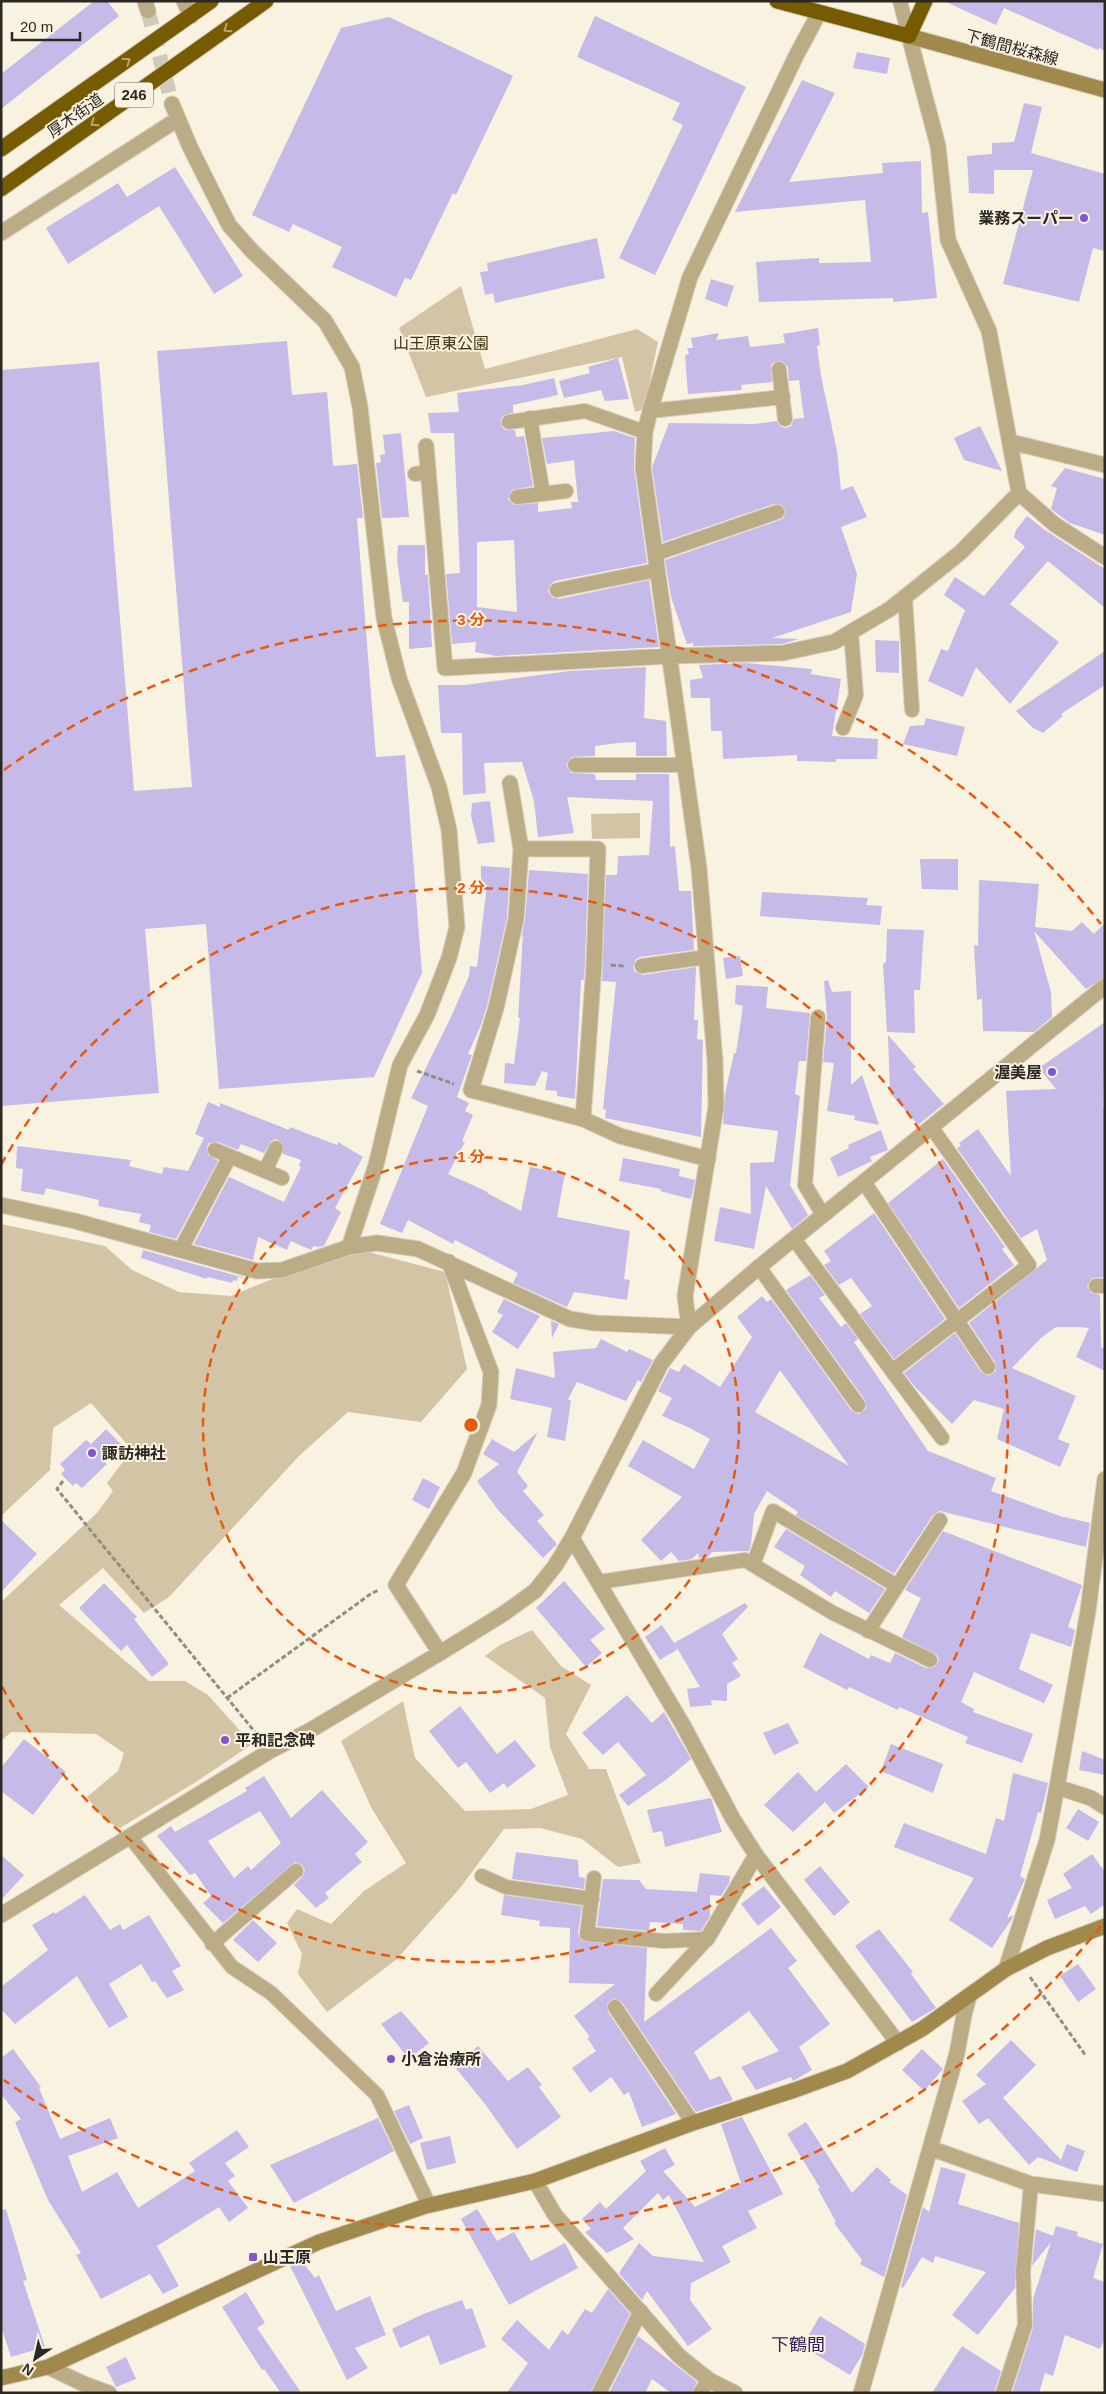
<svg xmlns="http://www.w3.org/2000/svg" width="1106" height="2394" font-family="Helvetica,'Noto Sans JP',sans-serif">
<rect width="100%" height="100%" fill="#f9f2e1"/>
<path fill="#d2c4a4" d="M461,286l24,83 152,-40 21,13 -14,67 -9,3 -13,-55 -196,40 -27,-69z
M640,813v25l-48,1 -1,-25z
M1,1224l104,22 27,24 47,22 52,4 118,-49 96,25 22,97 -46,53 -73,-10 -49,44 -130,141 -25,16 -41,-45 -44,37 90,76h36l23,14 44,49 -53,36 -79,48 -16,-8 -17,-23 31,-26 6,-18 -28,-19 -85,-2 -10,9v-139l96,-89 16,-22 -6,-8 25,-33 -41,-47 -38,25 -3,42 -49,46z
M532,1630l29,36 30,19 -25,49 23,35h17l35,94 -23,4 -36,-28 -42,-11 -36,1 -44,59 -63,71 -70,53 -29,-38 4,-20 -15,-31 10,-14 34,15 33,-33 42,-28 -34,-54 -31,-68 62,-40 12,57 50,53 66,-2 37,-14 -18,-48 -5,-49 -60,-42 15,-11z"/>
<path fill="#c6bae8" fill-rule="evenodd" d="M94,1h13l12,15 -118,93v-35z
M944,1h161v50l-6,-3 -1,2 -94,-42 -8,17z
M595,16l151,71 -91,188 -36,-17 64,-133 -11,-5 8,-17 -103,-46z
M389,17l124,59 -57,119 -3,-2 -42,87 -6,-2 -9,19 -64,-30 10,-20 -49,-23 -4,8 -37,-17 89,-187z
M857,52l33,6 -3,16 -34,-6z
M802,80l33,13 -46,89 94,-9 -1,-10 39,-2 1,52 6,-1 9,86 -44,4v-4l-134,4 -3,-40 63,-4v5l52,-1 -6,-62 -130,12z
M1024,103l18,4 -11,46 74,21v77l-12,-3 -14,54 -76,-18 30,-114h-39v24l-25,-1 -2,-37 25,-2v-11l22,-1z
M175,167l68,109 -29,18 -55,-88 -91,58 -22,-36 72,-45 9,14z
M597,238l8,40 -110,25 -2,-10 -8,2 -5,-23 8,-1 -1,-8z
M711,279l23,7 -7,21 -22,-8z
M818,328l2,17 -3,1 4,30 16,75 4,39 12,-4 14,31 -26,10 16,47 -6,38 -79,26 27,1 -17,5 -89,2v-3l-6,1 -16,-47 -6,-37 115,-40 4,-3 1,-7 -3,-5 -8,-1 -111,38 -11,-75 17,-44 85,1 23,-3 4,6 5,1 5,-2 3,-7 10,-1 -5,-38 -10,1 -1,-14 -6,-6 -8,1 -3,3 1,17 -31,3 1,5 -54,4 -3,-39 4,-1 -2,-6h6l-2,-10 28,-5 -3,7 32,-4 2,11 35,-4 -2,-9z
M287,341l5,54 35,-3 6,74 24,-2 6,54h-6l19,239 29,-2 17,218 -48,104 -155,12 -13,-165 -61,5 14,164 -158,13v-736l98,-8 35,429 58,-4 -35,-436z
M618,358l11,41 -24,2 -4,-11 -37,8 -5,-17 31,-8 -2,-6z
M554,378l4,17 -45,10v8l-9,2 -3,4 1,8 3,3h10l1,7 8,-1 9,50 -21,4 -4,9 6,6 24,-2v9l34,-4 -1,-6h7l-4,-42 -27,4 -5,-26 72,-7 21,7 -1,30 13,95 -92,18 -4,3 -3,7 3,5 8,3 90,-19 10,67 -163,9 -21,-4 1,-10 -24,2 -6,-70 14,-1 -6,-140h-23l-3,-20 31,-1 -2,-19 66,-8zM514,540l3,72 -40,-5v-65z
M980,426l22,45 -38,-11 -10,-22z
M401,433l8,84 -27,1 -6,-55 5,-1 -1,-7 5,-1 -2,-19z
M1065,468l40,11v56l-35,-12 -19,-14 6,-21 -6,-2z
M1027,516l18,14 60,39v39l-57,-47 -38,43 49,38 -49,62 -34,-37 -13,30 -35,-16 13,-32 7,2 17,-41 -21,-15 11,-18 29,19 41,-49 -11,-10 2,-7z
M398,545h27v30h3l4,72 -23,2v-47h-6l-6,-42z
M875,640l24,1v32l-23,-1z
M1105,651v34l-44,29 2,2 -20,17 -10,-5 -17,-17z
M746,663l66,6 -1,5 30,5 -9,57 46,3 -1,20h-41v3l-39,-1v-6l-74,4 -1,-28h-11l-1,-33h-19l-1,-18 13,-2 -4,-13z
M646,667l-2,51 22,3 1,35h-31v-14l-18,1 -23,3v10l-24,1 -5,8 5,8 24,1 1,6h40v-6h33l1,73 5,-1 4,45h12l3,59 -54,7 -4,2 -3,8 2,5 8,3 53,-8 -2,53h4l-1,19 6,1 -2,97 -96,-19 1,-8 -3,-1 13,-127 -14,-1 4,-106h11l1,-19 31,-1 4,-54 -86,-4 7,36 -36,4 -4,-36 -12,-39 -38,1 2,30 -23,2 -1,-62h-21l-3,-48h27l104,-14z
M926,718l39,9 -8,29 -54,-12 7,-18 14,-1z
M490,801l5,41 -17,2 -7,-28 1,-13z
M920,859h38v31l-36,-1z
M481,866l29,2 -3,50 -20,88 -6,19 -13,29 4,1 -15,42 12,6 -4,8 8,4 -11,26 3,1 -17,32 40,18 -1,1 34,18 9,-44 35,6 -8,44 73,14 -6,48 6,1 -3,20 -53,-8 -7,15 -54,-24 5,-10 -63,-33 -2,4 -45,-24 -6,13 -22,-9 48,-118 -17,-8 39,-79 19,-43 1,-10 7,1 10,-82h-6z
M529,870l59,4 -3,90 -1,16h-3l-6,119 -18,-3v-5l-12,-1 3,-17 -6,-2 -7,15 -31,-3 1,-20 9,1 6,-46h-2l5,-84 -2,4 4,-18z
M979,880l60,4 -4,43 37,4 10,-9 12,12 11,-11v54l-19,12 -52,-58 17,61 1,25 -18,15 -51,-1 -1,-32 -5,1 -3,-55 4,1z
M762,892l106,6 -2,7 16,1 -2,19 -120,-9z
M887,929l37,1 -4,60h-6l1,43 -28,-1 -4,-68 3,-2z
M740,956l3,20 -17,3 -3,-21z
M828,980l4,12 19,-1v94l11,-10 17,50 -25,-5 1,-4 -28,-5 7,-48 -11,-1 4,-44 -3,-37z
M736,985l32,2 -2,21 44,5 -4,48h-7l-4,33 5,2 -10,89 18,30 -16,14 -26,-43 -12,63 -40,-8 6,-34 31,7 -1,-51 24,-1 4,-31 -55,-7 2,-30 9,-41h2l7,-47 -8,-2z
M1105,1022l-2,86h2v169l-13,1 -5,8 4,7 9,2 1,52 4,2v22l-29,-14 13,-29 -11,-1h-22l-15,11 -29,30 64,28 -18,43 12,5 -10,23 -63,-28 7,-30 -30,-9 -22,24 -36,-36 -12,-15 51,-40 26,39 8,4 7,-5 -1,-9 -26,-39 78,-63 -10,-31 -16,9 -64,-90 4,-2 -2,-3 19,-14 33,47 -5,-85 50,-2 -17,-21z
M888,1035l28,32 -3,2 31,35 -26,21 -28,-32z
M208,1102l12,5v-4l69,27 1,-3 47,18 1,-3 25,15 -28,51 6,4 -17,34 -5,1 -5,-1 -3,4 -20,-9 -4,9 -29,-13 -5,23 -59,-16 35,-67 55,25 17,-35 -2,-1 2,-6 -18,-6v-11l-7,-4 -5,2 -7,12 -23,-9 -3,6 -20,-8 -9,1 -2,4 1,8 10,6 -42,78 -27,-7 2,-7 -12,-3 2,-8 -43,-8 1,-6 -53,-12 -2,7 -23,-4 2,-22 -7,-1 1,-22 114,14 -2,6 33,8 2,-7 24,4 16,-33 -9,-4z
M881,1130l7,20 -18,7 2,4 -34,16 -8,-19 19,-10 -1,-3z
M623,1158l57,11 -1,7 16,4 -4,19 -31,-8 1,-2 -42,-8z
M943,1159l62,88 -3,2 12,16 -55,43 -71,-105z
M874,1213l71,106 -51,40 -34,-45 12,-8 -21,-28 -12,7 -15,-20 7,-4 -7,-10z
M143,1250l106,29 -11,-2 -1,4 -4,-1 -1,3 -25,-6v2l-66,-21z
M810,1275l15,20 -6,3 22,29 5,-4 12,16 -4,3 74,109 68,27 -5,13 69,25 30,7 -4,24 -146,-36 -7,4 -39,59 -98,-59 2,-3 -31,-21 -13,23 -3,30 -2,7 -37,1 -4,5 -9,1 -1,-5 -6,6 -13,2 -8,-9 -10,9 -20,-21 41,-43 -54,-31 15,-26 51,29 16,-30 -22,-12 -26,-11 10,-18 -14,-7 12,-23 9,4 5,-8 36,23 32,-50 -15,-20 25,-21 5,6 4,-3 80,111 7,4 8,-5 -1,-9 -79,-110zM780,1370l69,96 -94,-54z
M504,1299l36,17 -22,33 -26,-17 11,-17 -6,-3z
M551,1321l8,3 -7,14z
M601,1339l26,13 2,-3 24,11 -12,22 -3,-2 -12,21 -49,-19 -9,17 3,2 -6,40 -18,-4 5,-29 -42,-9 6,-31 39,10 -2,-26 43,-4z
M106,1429l15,15 -17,17 3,3 -25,24 -6,-5 -3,3 -12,-12 4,-4 -5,-6 26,-24 5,4z
M538,1432l-21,40 11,14 -5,5 21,24 -7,6 20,23 -14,14 -45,-48 -21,-29 22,-17 -16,-10 9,-15 22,13z
M423,1478l17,9 -11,22 -17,-9z
M1,1520l36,34 -36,38z
M786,1529l99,60 -16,24 -34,-22 -4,6 -31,-22 5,-9 -31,-19z
M943,1531l139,54 -14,42 7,3 -4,17 -40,-14 -12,36 34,16 -9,18 -70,-31 -13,30 13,7 -1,3 60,22 -11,29 -57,-20 3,-6 -69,-30 -1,3 -49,-23 -2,3 -44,-23 17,-34 49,26 2,-4 19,8 5,-10 31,15 9,-1 4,-7 -2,-5 -35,-18 19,-39 -16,-8z
M564,1581l41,48 -15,11 12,13 -16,14 -50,-59z
M104,1583l33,34 -3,2 35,45 -17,13 -25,-32 -6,6 -42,-43z
M745,1603l3,4 -26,27 16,25 -6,4 9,13 -14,8v17l-16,-1 1,5 -22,2 -3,-18 13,-2 -26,-44z
M662,1625l16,24 -18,11 -15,-23z
M627,1695l25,28 12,-11 27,47 -24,20 -39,27 -9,-11 27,-20 -28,-33 -15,13 -21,-22z
M460,1706l37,48 18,-14 21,26 -29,22 -3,-5 -14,10 -24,-31 -8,6 -29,-37z
M788,1723l11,20 -25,12 -11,-22z
M24,1739l42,33 -33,43 -32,-24v-23z
M891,1744l52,20 -10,29 -52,-22z
M1082,1751l23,9v15l-26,-5z
M846,1764l23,23 -35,26 -9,-11 -32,30 -29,-27 34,-33 18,20z
M1013,1773l35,10 -7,30 -3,-1 -18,64 5,3 -18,39 6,-3 -1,4 -20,29 -43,-28 25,-42 -80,-31 10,-24 82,31 10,-36 8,3z
M264,1776l27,42 31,-28 46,52 -13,12 7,8 -37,31 4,5 -13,10 -22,-23 8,-8 3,-7 -3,-5 -7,-3 -72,61 -20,-20 8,-7 -16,-23 -5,2 -33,-39 14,-10 4,6 72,-41 -2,-3zM260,1811l21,32 -30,27 -3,-4 -14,12 -26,-37z
M711,1798l11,34 -57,15 -3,-16 -9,2 -6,-23z
M1078,1809l21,13 -11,19 -22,-13z
M516,1852l62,8 1,17 6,1 -1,11 -72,-10z
M1092,1854l13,18v32l-14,10 -6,-8 -30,13 -8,-19 25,-12 -9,-14z
M1,1855l23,20 -23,25z
M820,1866l30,36 -16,14 -30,-36z
M700,1873l30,3 -1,7 -8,13 -11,-1v21l-9,15 -18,-1v-6l-33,-2 -1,9 -52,-5 6,-47 36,1 7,9 51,3z
M764,1886l17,21 -23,19 -17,-22z
M85,1895l25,35 10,-6 3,6 26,-15 32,51 -9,5 12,19 -17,8 -12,-17 -3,1 -11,-18 -32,20 19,33 -19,11 -32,-52 -62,48 -14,-15v-22l47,-37 -16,-25 22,-13 1,2z
M504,1895l78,11 -4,27 4,8 65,7 -3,74 127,-94 26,33 -9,7 42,56 -31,23 13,23 -19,11 -2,-4 -35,13 -15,-23 38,-16 -30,-40 -55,41 16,28 10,-4 13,24 -37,12 -74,-110 -8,-4 -7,6 1,8 68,102 -34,13 -13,-35 -5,3 -13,-18 -21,16 -18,-25 24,-17 -9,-13 3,-1 -16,-21 41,-32 -46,-1 1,-55 -31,-2 1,-5 -39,-6z
M253,1920l24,23 -19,19 -25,-22z
M879,1929l34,43 -2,2 25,34 -24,14 -57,-76z
M1078,1964l18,25 -18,13 -18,-26z
M401,2011l28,32 -20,16 -28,-35z
M1011,2040l25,25 -33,33 58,62 6,-16 18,7 -8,21 -39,-15 -9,8 -41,-47 -9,6 -17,-23 24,-17 -10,-9z
M478,2046l30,35 20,-14 14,18 -3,2 22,30 -44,32 -32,-45 -31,-38z
M13,2049l28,38 -2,1 21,51 50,-21 8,20 -50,18 14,36 35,-20 21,36 57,-37 -6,-8 48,-33 12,17 -24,16 10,13 -7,5 20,27 -19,14 -10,-15 -62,39 22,40 -16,8 -13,-20 -49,25 -25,-44 5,-2 -33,-53 -33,-78 6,-3 -20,-25v-36z
M922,2049l21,20 -19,22 -22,-21z
M409,2105l14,33 -13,6 -16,-33z
M742,2117l41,77 -35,17 9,17 -35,18 9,16 -40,21 -1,17 22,29 -24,17 -41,-55 -5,9 -23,-27 20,-30 14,13 51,6 -35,-67 -6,5 -5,-7 -35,35 11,11 -27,14 -22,-21 6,-3 -9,-10 18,-17 6,7 40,-38 -6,-10 25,-13 10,17 -12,6 32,36 46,-24 -20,-59z
M378,2118l16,33 -100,52 -24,-38z
M806,2122l46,71 25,-26 14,13 -2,2 18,13 -23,82 -24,-13 2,-4 -28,-37 2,-1 -18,-33 2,-1 -33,-54z
M450,2136l6,27 -29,7 -7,-27z
M941,2167l25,7 -8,30 61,19 -4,65 -37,47 -26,-20 34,-43 -51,-16 -2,7 -11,-6 -19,31 -2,-1 22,-80 6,5z
M6,2209l21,71 -4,1 22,66 -34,10 -10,-31v-116z
M477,2209l20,32 17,-9 17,29 34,-18 13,25 -69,37 -48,-86z
M1056,2226l22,6 -1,4 26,8 -10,34 12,4v56l-5,11 -35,-14 -12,41 -8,-3 -6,20h-27l21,-65v-29l18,-57 -19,24 4,-37 17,7z
M301,2260l14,18 4,-3 17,36 34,-15 16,39 -31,13 13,20 -21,12 -57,-114z
M608,2289l22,25 -40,79h-83l21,-30 -27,-24 16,-19 32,30 13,-20 6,5 17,-26 7,4z
M246,2292l19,31 -8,5 43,63 -3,2h-16l-17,-24 -2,1 -40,-63z
M462,2300l4,10 6,-2 14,39 -46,18 -11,-30 -29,13 -8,-19 31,-15z
M820,2316l45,28 -3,11 -12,20 -48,-29z
M638,2336l59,46 -6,11h-20l-19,-14 -7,14h-36z
M962,2346l39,25 -7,22h-62z
M126,2357l10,22 -20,8 -10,-20z"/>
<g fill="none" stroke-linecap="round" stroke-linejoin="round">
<path stroke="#d0cabb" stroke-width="15" stroke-dasharray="15 8" stroke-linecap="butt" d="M148,11l24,93"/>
<defs>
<path id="lane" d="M900,1l9,35
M779,369l6,50
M650,411l133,-14
M530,418l13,76
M509,422l76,-11 60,21
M415,474l14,-2
M517,497l49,-6
M655,554l122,-42
M557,590l100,-20
M905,597l7,113
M843,728l13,-33 -5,-63
M575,765h108
M642,966l64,-9
M818,1017l-13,168 18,30
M215,1150l67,28
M265,1171l11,-23
M864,1182l124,185
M794,1239l148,199
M181,1249l49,-93
M759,1267l99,138
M1096,1286h9
M892,1371l137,-106 -97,-137
M753,1565l20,-54 124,75
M599,1582l146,-22 88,53 97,47
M868,1631l72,-111
M131,1838l101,129 39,26 106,102 52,110
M482,1876l24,11 86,12
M594,1878l-7,56 77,7 43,-2
M212,1944l84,-73
M656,1994l51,-55
M615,2007l78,116
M599,2393l42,-82
M700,2393l9,-13
M1003,2393l22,-68 -2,-53 8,-88"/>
<path id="street" d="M145,1l3,10
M184,1l7,15
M909,36l29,110 10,94 41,91 30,162 35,31 51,33
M172,104l18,43 39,78 23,26 73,70 27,46 8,40 24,211 15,60 40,109 10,43 8,97 -8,31 -22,57 -27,50 -24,100 -27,82
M1,233l177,-114
M1011,442l94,23
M426,446l19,222 225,-12 113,-3 51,-11 56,-33 71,-57 58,-59
M510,783l11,66 -5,70 -20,89 -25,82 112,29 37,17 88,23
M521,849h77l-4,116 -11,154
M1,1205l74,16 182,50 25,-1 67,-23 28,-4 41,6 152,70 25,4 94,4 -4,-31 31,-189 -1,-47 -16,-192 -56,-401 2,-35 5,-21 40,-134 106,-221 23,-43
M572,1538l111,187 50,94 23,36 142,188
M440,1653l-44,-68 68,-112 25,-68 2,-33 -42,-110
M1057,1787l34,11 14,9
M1,1915l269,-164 39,-20 131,-78 63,-39 32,-23 20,-25 17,-28 89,-174 28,-37 70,-60 346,-281
M707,1939l49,-84
M1006,1969l41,-129 10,-53 31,-176 17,-132
M930,2148l101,36 74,10
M535,2181l20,34 124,141 30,24 26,13
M48,2367l36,17 25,9
M861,2393l96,-340 7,-38 5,-19"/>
<path id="secondary" d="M909,36l196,54
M1,2378l47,-11 271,-125 107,-36 109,-25 158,-58 102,-33 52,-19 75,-42 84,-60 41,-21 58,-22"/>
<path id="highway" d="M777,1l132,35 16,-35
M1,149l210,-148
M1,189l265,-188"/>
</defs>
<use href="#lane" stroke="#d4cebf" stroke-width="16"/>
<use href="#street" stroke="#d4cebf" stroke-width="17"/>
<use href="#secondary" stroke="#d4cebf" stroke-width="17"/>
<use href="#highway" stroke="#d4cebf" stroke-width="17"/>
<path stroke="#928d82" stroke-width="3" stroke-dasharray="5 2.5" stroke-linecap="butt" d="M611,965l13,1
M417,1071l37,13
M63,1481l-6,8 202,248
M227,1698l145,-105 7,-3
M1030,1977l56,79"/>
<use href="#lane" stroke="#bcac85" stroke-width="14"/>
<use href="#street" stroke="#bcac85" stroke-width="15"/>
<use href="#secondary" stroke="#a1894c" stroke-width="15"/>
<use href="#highway" stroke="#775b00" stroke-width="15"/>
</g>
<defs><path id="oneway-chevron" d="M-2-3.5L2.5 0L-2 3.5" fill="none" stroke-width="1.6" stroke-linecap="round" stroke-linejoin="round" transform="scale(1.25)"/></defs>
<g stroke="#b8a670">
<use href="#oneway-chevron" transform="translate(227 29) rotate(145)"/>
<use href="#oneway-chevron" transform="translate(127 61) rotate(-35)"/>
<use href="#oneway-chevron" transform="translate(94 123) rotate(145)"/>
</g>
<g fill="none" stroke="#e8590c" stroke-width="2.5" stroke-dasharray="9 6">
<circle cx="471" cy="1425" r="268"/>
<path d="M1 1165A537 537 0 1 1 1 1685"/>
<path d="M1101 1926A805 805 0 0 1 4 2080M4 770A805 805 0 0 1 1101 924"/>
</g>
<g fill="#8256cf" stroke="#f9f2e1" stroke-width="2">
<circle cx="1084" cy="218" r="5"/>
<circle cx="1052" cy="1072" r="5"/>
<circle cx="92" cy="1453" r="5"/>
<circle cx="225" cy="1740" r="5"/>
<circle cx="391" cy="2059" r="5"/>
<rect x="248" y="2252" width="10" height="10" rx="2.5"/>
</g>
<g text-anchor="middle" stroke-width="4" stroke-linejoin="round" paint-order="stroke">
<rect fill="#f9f2e1" stroke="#6a655c" stroke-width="1" x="115" y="82.5" width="38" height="25" rx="4"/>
<g font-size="15" font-weight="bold" fill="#2c2923">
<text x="134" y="100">246</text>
</g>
<g font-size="16" fill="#2c2923" stroke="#f9f2e1">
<text transform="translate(1012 47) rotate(15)" y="6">下鶴間桜森線</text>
<text transform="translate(75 115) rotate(-35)" y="6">厚木街道</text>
</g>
<g font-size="16" font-weight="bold" fill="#2c2923" stroke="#f9f2e1" text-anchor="start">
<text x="1074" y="224" text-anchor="end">業務スーパー</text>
<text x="1042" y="1078" text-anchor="end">渥美屋</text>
<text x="102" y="1459">諏訪神社</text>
<text x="235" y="1746">平和記念碑</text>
<text x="401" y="2065">小倉治療所</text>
<text x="263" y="2263">山王原</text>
</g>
<g font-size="16" fill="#41330d" stroke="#f9f2e1">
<text x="441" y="349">山王原東公園</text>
</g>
<g font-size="18" fill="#341f59" stroke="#f9f2e1">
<text x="798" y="2351">下鶴間</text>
</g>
</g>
<circle cx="471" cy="1425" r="8" fill="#e8590c" stroke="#f9f2e1" stroke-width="2.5"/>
<g font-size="15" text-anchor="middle" font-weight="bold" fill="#e8590c" stroke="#f9f2e1" stroke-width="4" stroke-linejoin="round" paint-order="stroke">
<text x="471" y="625">3 分</text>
<text x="471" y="893">2 分</text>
<text x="471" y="1162">1 分</text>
</g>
<rect width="1106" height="2394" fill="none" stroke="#2c2923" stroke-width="5"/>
<g transform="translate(35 2359) rotate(214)" stroke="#f9f2e1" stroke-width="4" paint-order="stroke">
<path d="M0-4L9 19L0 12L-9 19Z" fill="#2c2923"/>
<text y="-8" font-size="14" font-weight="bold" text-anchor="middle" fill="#2c2923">N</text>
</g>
<path d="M12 32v8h68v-8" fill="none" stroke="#2c2923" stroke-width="2.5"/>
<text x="20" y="32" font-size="15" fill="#2c2923" stroke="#f9f2e1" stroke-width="4" paint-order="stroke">20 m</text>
</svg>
